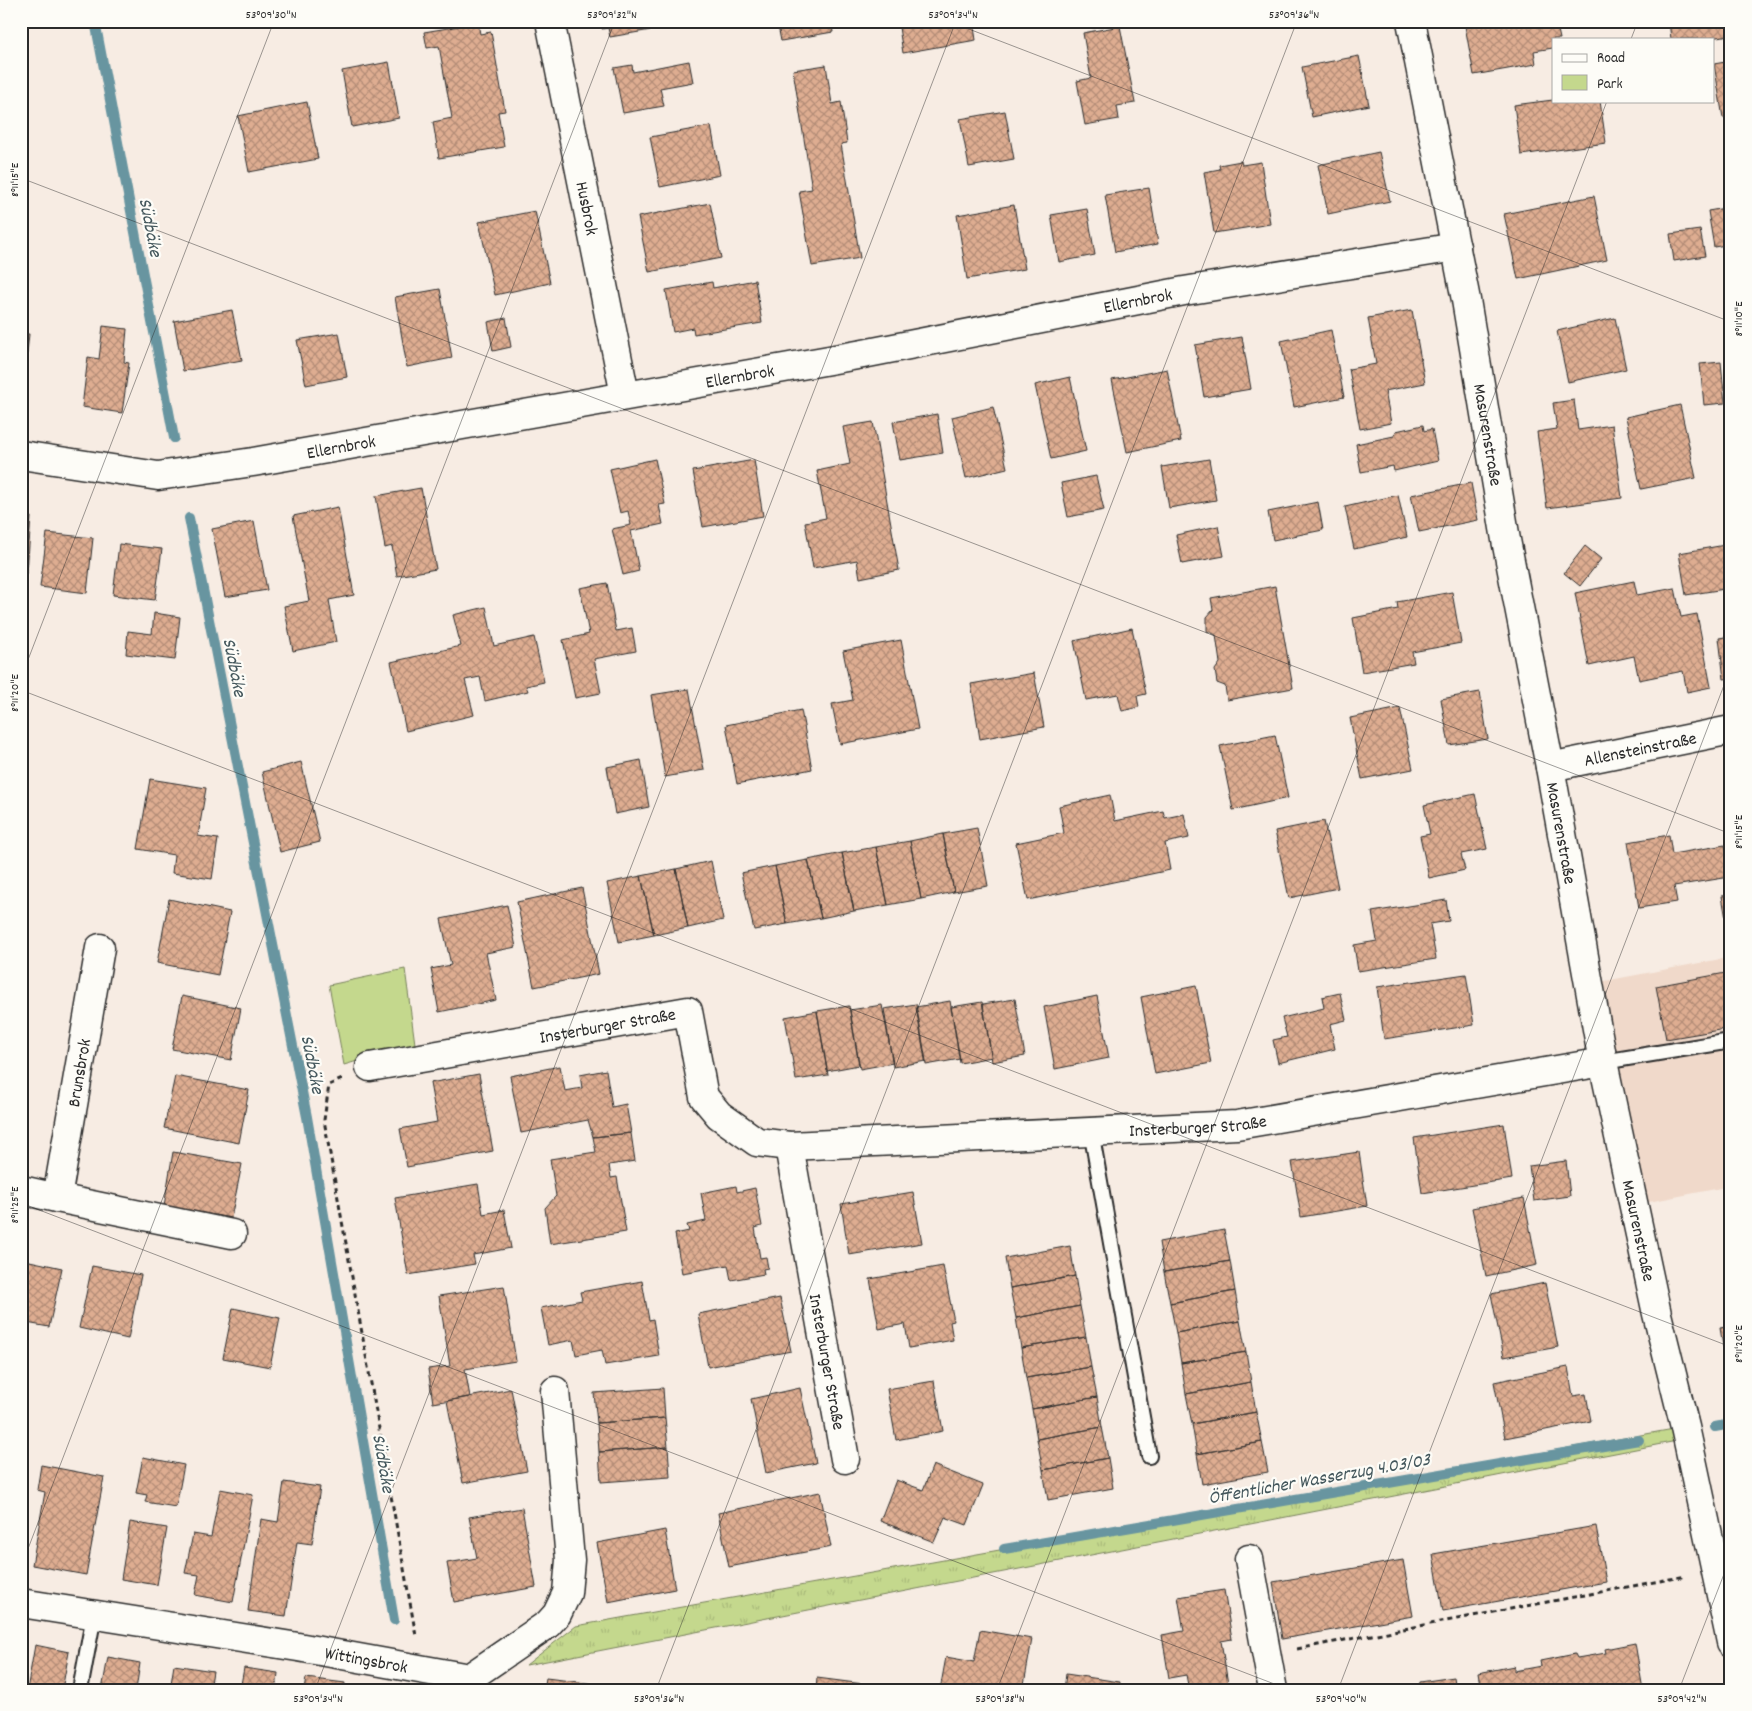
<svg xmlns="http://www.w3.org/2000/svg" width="1752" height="1711" font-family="Dekko,sans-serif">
<defs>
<pattern id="grass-tufts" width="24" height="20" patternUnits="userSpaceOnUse" patternTransform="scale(1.25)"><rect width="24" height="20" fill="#c4d88d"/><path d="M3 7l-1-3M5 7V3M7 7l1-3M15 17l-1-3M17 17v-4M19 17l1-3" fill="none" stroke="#a9ba7a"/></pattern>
<pattern id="building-cross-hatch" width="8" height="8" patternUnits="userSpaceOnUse" patternTransform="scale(1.25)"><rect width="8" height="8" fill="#dead91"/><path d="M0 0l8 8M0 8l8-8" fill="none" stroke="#b48d77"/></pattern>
</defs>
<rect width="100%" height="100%" fill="#f7ece3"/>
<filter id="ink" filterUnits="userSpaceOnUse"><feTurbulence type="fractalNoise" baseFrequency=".02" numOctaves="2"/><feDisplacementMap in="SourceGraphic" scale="10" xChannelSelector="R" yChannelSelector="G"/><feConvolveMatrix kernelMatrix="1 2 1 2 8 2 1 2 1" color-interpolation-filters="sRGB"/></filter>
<g filter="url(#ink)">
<path fill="#f0d9ca" d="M1731,957v229l-103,20 -39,-222z"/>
<path fill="url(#grass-tufts)" stroke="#78825c" d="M1685,1427l2,12 -1161,226 50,-39z"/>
<path fill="#c4d88d" stroke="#78825c" d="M405,969l10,75 -71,21 -15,-80z"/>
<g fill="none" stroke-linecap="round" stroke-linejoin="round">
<path stroke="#6795a0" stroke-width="10" d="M95,21l79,417
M189,518l118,599 87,503
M1715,1427l16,-3
M1004,1549l635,-109"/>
</g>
<path fill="url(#building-cross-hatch)" stroke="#2b2b2b" d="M601,21h61v1l-12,2 1,6 -41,7 -2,-9 -6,1z
M777,21h54l2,11 -52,9z
M898,21h75l3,19 -73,13z
M1492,21h30l1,3 33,-3 4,18h-7v9l-19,3 2,13 -62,11 -9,-49z
M1669,21h62v14l-29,4h-31z
M478,23l2,11 11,-2 14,79 -7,1 6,35 -65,11 -6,-36 19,-4 -13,-72 -12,2 -3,-16z
M1120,26l15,77 -18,3 2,13 -34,6 -8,-44 14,-3 -8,-45z
M1359,56l10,49 -57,12 -10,-50z
M689,61l4,21 -33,6 4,18 -41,7 -9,-45 18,-3 1,7z
M1731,61v55l-8,2 -9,-54z
M389,62l10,56 -47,9 -10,-56z
M826,65l6,39 9,-2 6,41 -6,1 19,114 -48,8 -13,-75 13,-2 -19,-119z
M1553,100l47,1 6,42 -85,12 -7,-50z
M307,102l11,57 -69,13 -11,-56z
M1005,111l9,48 -45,8 -9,-48z
M711,126l9,49 -60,12 -10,-50z
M1379,152l11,49 -62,13 -10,-49z
M1241,161l1,4 19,-3 9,62 -56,9 -10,-61 16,-3 -1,-4z
M1149,188l9,56 -43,8 -10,-57z
M1594,196l13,64 -89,19 -14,-65z
M710,203l11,55 -72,14 -11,-55z
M1014,205l11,64 -58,10 -10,-64z
M1731,207v37l-17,3 -6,-36z
M1087,209l8,46 -36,7 -8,-47z
M535,211l15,72 -55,12 -16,-73z
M1700,230l5,26 -31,5 -4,-27z
M755,280l7,43 -68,11 -1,-6 -20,4 -7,-42 46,-8 1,6z
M440,289l12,69 -45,9 -12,-70z
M232,310l10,50 -59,11 -9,-50z
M1412,310l13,73 -40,8 6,32 -31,6 -11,-60 27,-5 -8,-46z
M506,318l5,29 -18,4 -5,-29z
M1615,318l11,51 -58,13 -11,-51z
M103,326l24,3 -3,33 5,1 -7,50 -40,-6 6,-50 11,2z
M1331,330l13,67 -50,10 -13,-66z
M339,333l8,44 -41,8 -9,-45z
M21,334h8l-7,65h-1z
M1242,337l9,52 -47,8 -9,-52z
M1721,362l4,41 -21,2 -4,-41z
M1167,369l14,72 -54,11 -15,-72z
M1070,377l16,74 -35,8 -16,-74z
M1574,400l4,30 34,-5 10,73 -75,10 -10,-76 20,-3 -4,-26z
M1680,405l16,73 -55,11 -15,-72z
M993,407l14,61 -41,10 -14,-61z
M937,414l6,39 -43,7 -7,-38z
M873,422l26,148 -39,8 -3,-18 -44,8 -8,-46 21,-4 -9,-47 33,-7 -7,-37z
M1423,425l1,6 8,-2 6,32 -44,10 -1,-5 -32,6 -5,-28 38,-8 2,-5z
M655,459l10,45 -6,1 4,19 -32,7 8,40 -16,4 -11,-46 19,-4 -3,-14 -8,2 -10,-44z
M1209,459l7,41 -47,8 -7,-41z
M754,460l9,56 -60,11 -10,-56z
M1096,476l8,34 -36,7 -7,-34z
M1471,483l7,37 -59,12 -8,-37z
M421,488l15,81 -39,7 -5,-30 -7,2 -9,-52z
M1398,495l9,42 -53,12 -9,-42z
M1318,502l5,28 -50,10 -5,-28z
M338,507l16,88 -25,5 7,42 -43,9 -9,-45 25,-5 -16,-85z
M21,517h10l-4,56 -6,-1z
M254,521l13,69 -42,7 -13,-68z
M1218,526l6,30 -42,8 -6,-29z
M47,533l46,5 -6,55 -47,-6z
M119,544l43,5 -7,51 -42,-5z
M1731,544v44l-45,7 -7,-42z
M1585,546l16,13 -21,27 -16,-13z
M1634,581l3,14 38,-7 6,29 16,-3 14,73 -24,5 -4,-21 -44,9 -5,-24 -45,10 -14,-73z
M607,583l9,48 16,-3 4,23 -42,8 7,34 -26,5 -12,-58 26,-6 -9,-46z
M1275,586l18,102 -66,12 -2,-14 -8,-3 -2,-13 5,-7 -4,-28 -9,-4v-14l6,-7 -2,-12z
M1452,592l9,51 -49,9 2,11 -52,9 -9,-54 45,-9 -1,-7z
M486,607l8,39 40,-9 10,45 -18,4 2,5 -43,10 -5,-24 -15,3 9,35 -68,16 -15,-69 70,-16 -8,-31z
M154,613l26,4 -5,43 -49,-6 2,-23 24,3z
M1132,628l14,66 -9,2 2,11 -17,4 -4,-17 -32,6 -12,-59z
M1731,636v42l-7,1 -5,-41z
M901,640l17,89 -78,15 -8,-40 21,-4 -10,-49z
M1034,673l10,54 -64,12 -9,-55z
M689,689l15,81 -39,7 -14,-82z
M1480,692l8,47 -39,6 -8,-46z
M1400,708l13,61 -51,10 -12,-61z
M801,710l11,59 -75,15 -11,-59z
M1275,735l13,63 -55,12 -13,-64z
M641,760l8,47 -34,7 -8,-47z
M301,762l19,80 -40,10 -18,-80z
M150,779l56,9 -8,48 20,3 -6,40 -40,-6 2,-18 -36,-6z
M1475,794l12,55 -26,5 4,16 -36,8 -9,-42 10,-2 -6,-29z
M1110,795l5,26 48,-10 2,7 19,-4 5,24 -24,5 5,27 -142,30 -12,-57 48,-10 -5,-27z
M1324,821l14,67 -49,10 -14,-67z
M977,828l11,58 -34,6 -11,-58z
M943,834l11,58 -33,7 -11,-58z
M1669,835l3,19 53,-9 5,32 -56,9 3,16 -38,6 -11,-66z
M910,841l11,58 -33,6 -12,-58z
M876,847l12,58 -34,6 -12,-58z
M842,853l12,58 -33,7 -13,-58z
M808,860l13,58 -34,6 -12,-58z
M711,861l12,59 -35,8 -12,-59z
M775,866l12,58 -33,6 -13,-57z
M676,869l12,59 -34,7 -13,-59z
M641,876l13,59 -35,7 -12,-59z
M582,888l17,86 -65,13 -17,-85z
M1731,895v47h-1l-8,-46z
M169,899l61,13 -12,63 -61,-12z
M1446,900l3,21 -19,3 6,35 -78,12 -4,-26 23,-4 -5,-29z
M507,905l9,42 -30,6 10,47 -57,12 -8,-43 20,-4 -10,-46z
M1731,972v56l-65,11 -10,-53z
M1466,974l8,51 -90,14 -7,-52z
M1196,986l15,77 -56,11 -14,-77z
M1340,993l6,27 -16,4 5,25 -57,14 -5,-23 14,-3 -5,-19 42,-10 -2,-11z
M182,996l59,12 -10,52 -59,-11z
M1097,996l12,62 -54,11 -11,-62z
M1015,999l10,57 -33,6 -9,-58z
M950,1001l10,58 -34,6 -10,-58z
M982,1002l10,55 -32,6 -9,-56z
M916,1004l10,57 -33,6 -9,-58z
M882,1005l11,58 -33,6 -10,-59z
M849,1006l10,59 -32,6 -10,-60z
M817,1011l11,64 -32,5 -11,-63z
M560,1066l5,25 17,-3 -2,-13 26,-5 6,37 14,-3 5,29 -38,4 -5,-17 -67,13 -11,-57z
M479,1074l14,77 -86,16 -7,-38 37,-7 -7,-39z
M175,1076l74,14 -10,53 -75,-15z
M1731,1091v24l-4,-23z
M1504,1124l8,55 -90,14 -8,-55z
M631,1133l4,28 -26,4 2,13 6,-1 9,55 -76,12 -5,-36 11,-12 -6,-37 46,-7 -3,-15z
M173,1152l69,12 -11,54 -67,-12z
M1359,1152l8,54 -66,11 -9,-55z
M1566,1161l4,35 -36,5 -5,-35z
M478,1184l5,30 21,-4 7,38 -38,7 2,9 -67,11 -13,-77z
M736,1186l1,6 18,-4 7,38 -7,2 5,30 6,-1 2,11 -5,1 1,5 -33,6 -3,-15 -46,8 -7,-39 14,-3 -2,-6 19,-4 -5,-28z
M913,1192l9,51 -73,12 -8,-51z
M1524,1198l13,67 -51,11 -14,-68z
M1224,1230l6,31 -66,11 -5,-30z
M1070,1246l5,30 -65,12 -5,-30z
M25,1260l37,8 -13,59 -28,-5v-43z
M1230,1261l5,30 -65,12 -6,-31z
M92,1266l49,9 -13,64 -49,-11z
M943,1266l11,55 -4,1 3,18 -44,8 -4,-24 -26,5 -9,-50z
M1075,1276l5,30 -64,12 -6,-30z
M642,1281l7,39 4,-1 6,37 -54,9 -3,-15 -26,5 -3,-15 -25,5 -7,-37 41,-8 -2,-8z
M1545,1283l13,64 -54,10 -13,-63z
M504,1286l12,75 -51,8 5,28 -37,6 -5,-34 22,-3 -11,-70z
M1235,1291l5,30 -64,12 -6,-30z
M780,1298l11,53 -83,16 -10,-53z
M1080,1306l6,31 -65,11 -5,-30z
M233,1308l47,10 -10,49 -47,-9z
M1240,1321l6,31 -65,11 -5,-30z
M1731,1326v68l-11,-66z
M1086,1337l5,30 -65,11 -5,-30z
M1246,1352l5,30 -65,12 -5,-31z
M1091,1367l6,30 -65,12 -6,-31z
M1568,1367l5,29 13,-2 5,27 -86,17 -11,-56z
M934,1381l9,50 -47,9 -9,-51z
M1251,1382l5,30 -64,12 -6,-30z
M663,1388l2,30 -68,5 -3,-30z
M800,1388l16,75 -50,10 -15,-74z
M511,1389l16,82 -64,12 -16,-82z
M1097,1397l5,30 -65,12 -5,-30z
M1256,1412l6,30 -65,12 -5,-30z
M665,1418l3,29 -69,5 -2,-29z
M1102,1427l6,31 -65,12 -6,-31z
M1262,1442l6,30 -66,12 -5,-30z
M668,1447l2,30 -69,5 -2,-30z
M143,1457l41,8 -8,42 -31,-5 2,-7 -11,-2z
M1108,1458l5,30 -65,12 -5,-30z
M41,1465l63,12 -18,98 -54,-10 13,-73 -8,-2z
M933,1465l50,20 -16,40 -22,-8 -11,25 -54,-21 16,-41 27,10z
M284,1482l36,5 -8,57 -15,-2 -11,74 -38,-5 13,-92 17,3z
M220,1489l33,6 -20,107 -38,-7 4,-20 -14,-2 8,-39 18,3z
M820,1492l11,55 -102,20 -11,-54z
M522,1508l14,79 -82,15 -7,-39 30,-5 -8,-41z
M130,1522l37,6 -10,57 -36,-6z
M1596,1526l10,56 -163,29 -10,-57z
M665,1530l10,59 -67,13 -11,-59z
M1403,1560l10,56 -131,23 -9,-57z
M1224,1590l8,49 -11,2 7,43 -39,6 -3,-15 -17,3 -7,-43 22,-4 -6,-34z
M980,1630l52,9 -9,51h-83l6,-33 28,5z
M1635,1643l8,47h-162l-3,-17 36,-7v5l27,-5 -1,-5 35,-7 2,4 29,-5 -1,-4z
M35,1645l34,7 -7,38h-35z
M108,1657l32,6 -4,27h-34z
M174,1665l39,6 -3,19h-40z
M244,1668l34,5 -2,17h-36z
M1066,1674l54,8 -1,8h-55z
M1454,1677l2,13h-44l7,-2 1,-6z
M306,1678l39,5 -1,7h-40z
M546,1678l66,8 -1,4h-67z
M817,1678l70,9v3h-71z
M685,1685l36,5h-37z
M1390,1687l1,3h-16z"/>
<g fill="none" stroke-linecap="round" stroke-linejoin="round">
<defs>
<path id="service" d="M1603,1062l128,-21
M1091,1131l58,325
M80,1690l14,-75"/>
<g id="minor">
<path id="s1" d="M550,21l75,374"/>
<path id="s2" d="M1411,21l55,279 40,240 44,227 53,295 54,252 28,113 46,215"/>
<path id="s3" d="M21,455l137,21 95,-14 610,-108 321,-63 272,-44"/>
<path id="s4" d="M1550,767l181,-37"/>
<path id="s5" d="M370,1067l318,-56 16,86 15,18 38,27 32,4 448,-21 366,-63"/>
<path id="s6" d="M789,1146l56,313"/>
<path id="s7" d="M21,1190l36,8 43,-250"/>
<path d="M57,1198l175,36"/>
<path d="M1249,1559l24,131"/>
<path id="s8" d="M21,1603l277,44 171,31 79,-54 9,-10 10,-21 3,-33 -15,-169"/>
</g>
</defs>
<use href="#service" stroke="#2b2b2b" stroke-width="18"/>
<use href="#minor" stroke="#2b2b2b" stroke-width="31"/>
<path stroke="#2b2b2b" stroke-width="3" stroke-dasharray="5 4" stroke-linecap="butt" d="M342,1079l-13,6 -5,35 92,516
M1297,1649l389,-73"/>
<use href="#service" stroke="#fdfcf7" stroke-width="14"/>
<use href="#minor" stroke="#fdfcf7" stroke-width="28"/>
</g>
</g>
<path fill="none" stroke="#2b2b2b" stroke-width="1" stroke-opacity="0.45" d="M948,21l783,301M1631,39l7,-18M21,178l1710,656M21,678l253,-657M21,690l1710,657M21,1203l1269,487M21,1567l594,-1546M315,1690l641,-1669M656,1690l641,-1669M997,1690l610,-1589M1338,1690l393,-1023M1679,1690l52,-134"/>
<g text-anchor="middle" stroke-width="4.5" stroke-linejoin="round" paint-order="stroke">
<g font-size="18" fill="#2b2b2b" stroke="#fdfcf7">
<text dy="6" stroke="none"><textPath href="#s1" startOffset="191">Husbrok</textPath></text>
<text dy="6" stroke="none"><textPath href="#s3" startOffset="1134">Ellernbrok</textPath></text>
<text dy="6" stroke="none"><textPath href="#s3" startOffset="729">Ellernbrok</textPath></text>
<text dy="6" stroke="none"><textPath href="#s2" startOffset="421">Masurenstraße</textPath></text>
<text dy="6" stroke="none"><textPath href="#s3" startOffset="324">Ellernbrok</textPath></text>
<text dy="6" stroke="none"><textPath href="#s4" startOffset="92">Allensteinstraße</textPath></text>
<text dy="6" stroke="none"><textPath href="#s2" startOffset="826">Masurenstraße</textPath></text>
<text dy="6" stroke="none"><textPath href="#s5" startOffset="241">Insterburger Straße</textPath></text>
<text dy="6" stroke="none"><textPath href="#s7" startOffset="164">Brunsbrok</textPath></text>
<text dy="6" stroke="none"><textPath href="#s5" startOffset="922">Insterburger Straße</textPath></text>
<text dy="6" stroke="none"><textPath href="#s2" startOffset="1231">Masurenstraße</textPath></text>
<text dy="6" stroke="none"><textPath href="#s6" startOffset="219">Insterburger Straße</textPath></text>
<text dy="6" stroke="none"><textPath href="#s8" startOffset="350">Wittingsbrok</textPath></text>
</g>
<g font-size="19" font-style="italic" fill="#44575c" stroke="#fdfcf7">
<text transform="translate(152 227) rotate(79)" y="7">Südbäke</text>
<text transform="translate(236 667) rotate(79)" y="7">Südbäke</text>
<text transform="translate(314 1064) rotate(79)" y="7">Südbäke</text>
<text transform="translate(385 1463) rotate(80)" y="7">Südbäke</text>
<text transform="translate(1319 1477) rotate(-10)" y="7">Öffentlicher Wasserzug 4.03/03</text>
</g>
</g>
<rect width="1752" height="1711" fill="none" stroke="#fdfcf7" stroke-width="55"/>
<rect x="1552" y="38" width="162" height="65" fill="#fdfcf7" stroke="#a9a8a5"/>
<rect x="1562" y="54" width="25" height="8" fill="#fdfcf7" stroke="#a9a8a5"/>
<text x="1597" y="62" font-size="15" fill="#2b2b2b">Road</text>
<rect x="1562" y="75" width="25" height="15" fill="#c4d88d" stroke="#a9a8a5"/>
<text x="1597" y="88" font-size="15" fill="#2b2b2b">Park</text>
<rect x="28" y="28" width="1696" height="1656" fill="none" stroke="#2b2b2b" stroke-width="2"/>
<g font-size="12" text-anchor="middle" fill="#2b2b2b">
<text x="271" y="18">53°09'30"N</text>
<text x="612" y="18">53°09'32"N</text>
<text x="953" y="18">53°09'34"N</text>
<text x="1294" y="18">53°09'36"N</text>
<text transform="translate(14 180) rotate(-90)" y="4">8°11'15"E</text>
<text transform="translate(1738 319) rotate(-90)" y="4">8°11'10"E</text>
<text transform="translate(14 693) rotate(-90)" y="4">8°11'20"E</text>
<text transform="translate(1738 832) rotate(-90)" y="4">8°11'15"E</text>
<text transform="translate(14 1205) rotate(-90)" y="4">8°11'25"E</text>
<text transform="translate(1738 1344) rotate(-90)" y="4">8°11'20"E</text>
<text x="318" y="1702">53°09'34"N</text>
<text x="659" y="1702">53°09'36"N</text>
<text x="1000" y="1702">53°09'38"N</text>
<text x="1341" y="1702">53°09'40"N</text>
<text x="1682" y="1702">53°09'42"N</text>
</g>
</svg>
